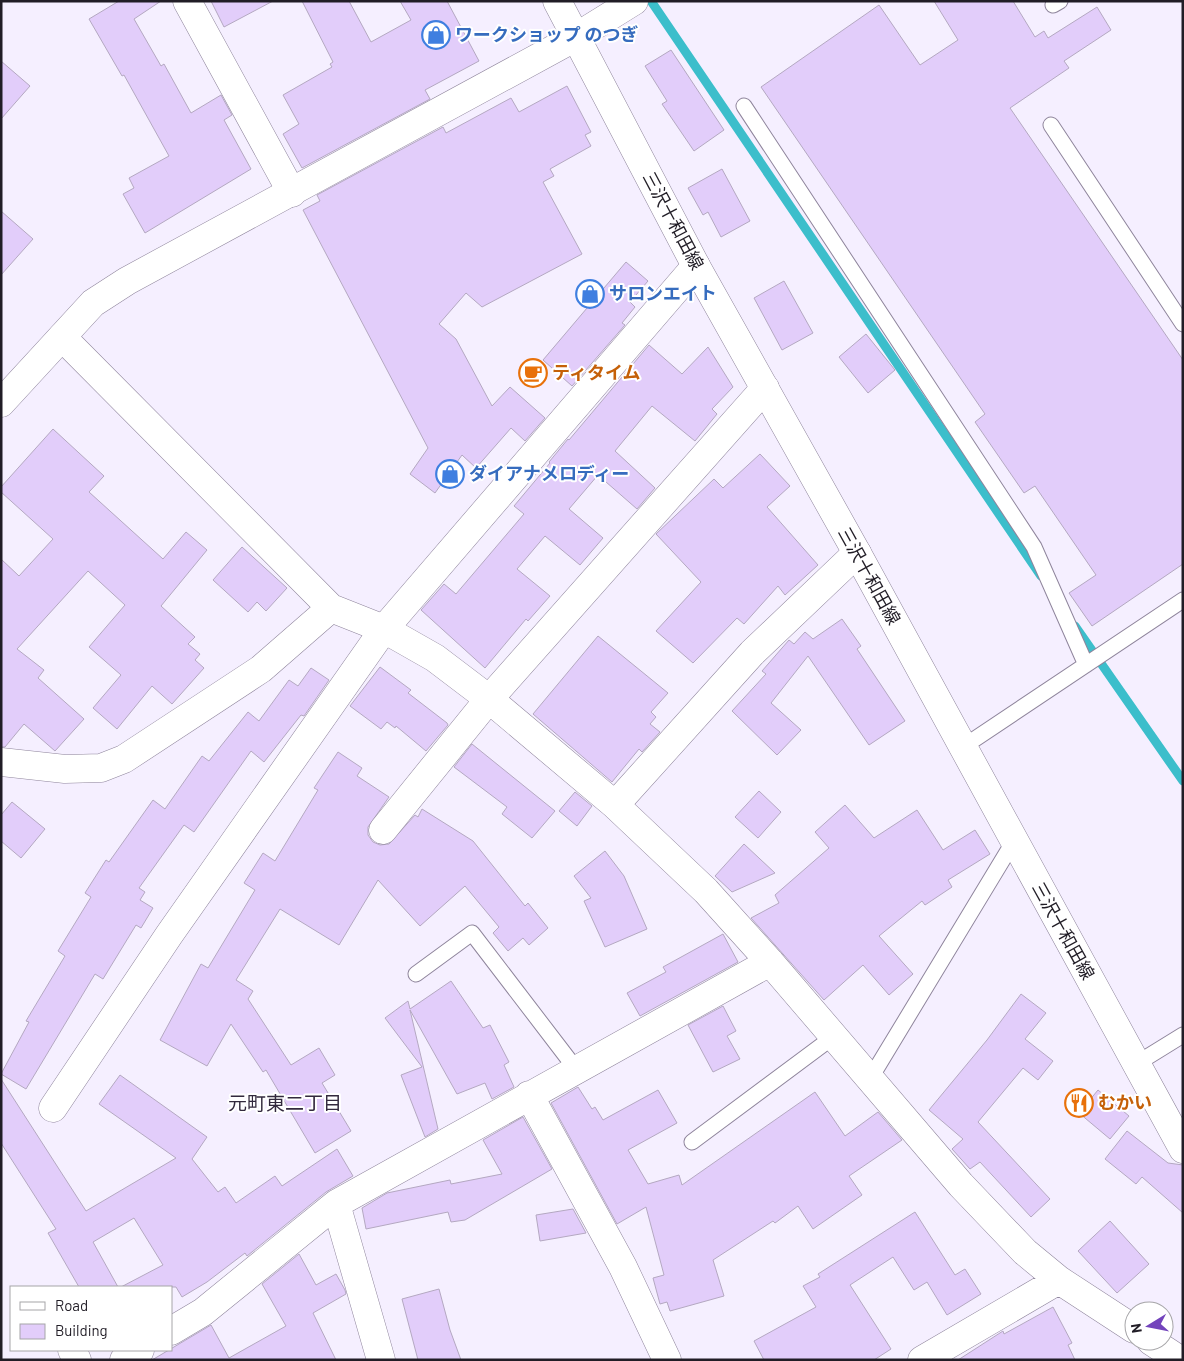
<svg xmlns="http://www.w3.org/2000/svg" width="1184" height="1361" font-family="Barlow,'Noto Sans JP',sans-serif">
<rect width="100%" height="100%" fill="#f5efff"/>
<g fill="none" stroke-linecap="round" stroke-linejoin="round">
<path stroke="#3cbecb" stroke-width="9" d="M651,1l390,575
M1075,626l108,155"/>
</g>
<path fill="#e2cdfa" stroke="#b4a8c1" d="M119,1h42l-27,18 27,47 3,-2 27,49 30,-18 11,20 -8,5 27,49 -106,64 -22,-39 11,-6 -5,-10 40,-22 -45,-81 -2,1 -33,-57z
M211,1h62l-49,26z
M302,1h47l22,41 40,-22 -11,-19h47l32,60 -54,29 5,9 -128,69 -19,-34 16,-10 -16,-29 49,-28 -2,-3 3,-2z
M934,1h79l22,36 9,-6 4,7 49,-31 14,23 -47,31 5,7 -59,40 173,252v204l-91,62 -23,-33 27,-18 -61,-89 -11,7 -49,-71 10,-8 -224,-327 118,-82 41,60 38,-25z
M671,50l53,80 -30,21 -32,-47 5,-3 -22,-35z
M1,61l29,25 -29,33z
M567,86l24,46 -6,3 6,11 -41,23 4,7 -11,6 39,72 -100,53 -16,-14 -27,31 17,15 36,67 18,-19 35,31 -20,23 -14,-13 -35,40 -14,-13 -27,38 -25,-19 18,-26 -125,-238 17,-9 -3,-6 126,-68 3,6 65,-35 8,14z
M722,169l28,52 -29,16 -13,-25 -5,3 -15,-27z
M1,211l32,28 -32,36z
M626,262l22,19 -18,21 5,5 -13,16 3,2 -53,61 -29,-26z
M784,281l29,52 -31,17 -28,-52z
M866,334l29,36 -27,23 -29,-36z
M649,345l33,29 26,-27 25,40 -21,22 5,5 -22,27 -43,-35 -37,45 40,37 -18,21 -39,-34 -29,34 34,29 -23,27 -35,-29 -28,33 33,27 -22,25 -2,-2 -41,49 -64,-58 23,-26 12,10 68,-80 -10,-8 36,-43 -1,-1 19,-23 1,1z
M53,429l51,47 -15,16 74,67 23,-27 21,18 -46,56 34,31 -7,7 12,10 -5,6 9,8 -32,36 -20,-18 -35,43 -24,-21 28,-33 -32,-28 36,-42 -37,-34 -71,78 27,21 -6,8 46,41 -29,32 -31,-27 -19,23h-4v-188l18,17 34,-37 -52,-47v-5z
M760,454l30,32 -23,21 51,58 -33,30 -7,-9 -34,38 -7,-6 -44,45 -37,-32 45,-49 -45,-48 58,-55 9,9z
M242,547l45,41 -21,23 -9,-9 -9,10 -35,-32z
M842,619l19,27 -4,3 48,72 -36,24 -61,-89 -37,47 30,27 -24,25 -45,-44 34,-37 -4,-3 27,-31 5,4 11,-12 8,7z
M598,636l70,57 -17,19 5,5 -6,7 10,8 -18,20 -3,-3 -27,33 -79,-68z
M380,667l31,23 -3,3 39,30 1,2 -22,26 -30,-25 -1,2 -8,-6 -6,7 -31,-23z
M311,668l18,12 -25,36 -3,-1 -37,47 -13,-11 -57,81 -10,-7 -45,63 6,4 -5,8 13,8 -12,20 -5,-3 -33,54 -8,-5 -69,115 -25,-15 28,-52 -3,-1 39,-65 -7,-5 33,-54 -6,-4 21,-33 3,2 44,-62 12,9 37,-53 7,5 39,-49 11,9 30,-41 9,6z
M472,744l83,67 -23,27 -30,-24 5,-7 -53,-40z
M338,752l24,16 -5,8 32,21 -21,30v8l5,7 7,3 9,-1 26,-29 3,2 4,-8 51,32 52,65 3,-3 20,25 -19,17 -6,-7 -15,13 -15,-18 6,-6 -34,-41 -45,40 -42,-46 -39,65 -59,-36 -44,71 17,11 -5,8 43,66 28,-17 16,27 -13,8 29,48 -36,22 -49,-83 -3,2 -32,-48 -24,42 -47,-26 41,-76 7,4 47,-78 -11,-7 19,-30 12,8 43,-71 -4,-2z
M759,791l22,21 -23,26 -23,-21z
M575,792l17,14 -15,20 -18,-15z
M12,802l33,27 -24,29 -20,-17v-26z
M845,805l29,33 43,-28 26,40 32,-20 15,24 -42,26 4,7 -27,18 -3,-4 -43,35 34,38 -24,21 -26,-30 -39,35 -73,-82 28,-15 -4,-8 54,-47 -14,-16z
M744,844l31,29 -43,19 -17,-16z
M605,851l19,25 23,53 -42,18 -21,-46 7,-3 -17,-22z
M723,934l15,28 -98,54 -13,-23 39,-21 -3,-5z
M451,981l32,47 7,-3 19,37 -5,3 10,22 -22,12 -7,-16 -28,11 -47,-84 28,119 -13,8 -24,-62 21,-8 -37,-49 23,-17 2,8z
M1021,994l25,19 -21,26 28,22 -15,19 -15,-12 -45,54 72,77 -19,18 -51,-55 -10,7 -18,-20 11,-10 -34,-29 58,-70z
M723,1006l13,25 -9,5 13,23 -27,13 -25,-47z
M120,1075l87,62 -15,22 26,33 7,-5 11,16 39,-27 7,10 55,-37 16,27 -27,16 -79,64 -2,-3 -38,29 -25,15 -6,-10h-55l42,-22 -29,-47 -41,24 25,45h-39l-31,-54 8,-4 -55,-86v-64l85,132 90,-53 -77,-54z
M578,1087l14,22 3,-2 8,13 55,-30 19,33 -49,27 20,34 31,-9 3,10 133,-93 30,44 33,-24 24,28 -53,36 13,19 -49,34 -15,-23 -23,17 -2,-2 -60,39 11,36 -54,15 -3,-9 -7,2 -7,-26 11,-3 -18,-68 -29,17 -66,-121z
M1098,1090l31,26 -19,23 -31,-26z
M523,1117l29,52 -87,51 -14,2 -3,-10 -82,17 -4,-21 25,-15 63,-13 1,4 51,-10 -19,-34z
M1127,1131l41,32 15,2v48l-41,-36 -6,7 -31,-25z
M573,1209l13,24 -46,8 -4,-26z
M915,1212l40,63 10,-6 16,25 -34,21 -20,-33 -13,8 -21,-33 -43,28 41,64 -17,11h-110l-10,-19 62,-34 -13,-21 17,-9 -2,-3z
M1110,1221l39,43 -32,29 -39,-42z
M299,1254l17,31 20,-11 9,16 1,4 -33,19 23,47h-184l59,-35 18,33 57,-32 -24,-42z
M439,1289l11,41 11,30h-43l-16,-61z
M1053,1307l19,36 -4,2 7,15h-117l45,-29 1,3z"/>
<g fill="none" stroke-linecap="round" stroke-linejoin="round">
<defs>
<path id="lane" d="M1053,5l7,-4
M744,106l290,441 52,118
M1051,125l132,199
M963,747l220,-147
M416,974l56,-41 104,136
M1136,1064l47,-29
M870,1079l144,-238
M692,1142l141,-105"/>
<path id="street" d="M187,1l105,192
M576,37l58,-36
M62,337l269,271 53,21 51,29 54,41 126,106 91,86 64,71 191,223 64,67 34,28 75,49
M1,762l64,7 36,-1 23,-9 137,-90 70,-61
M615,805l137,-152 105,-100
M383,830l106,-131 276,-311
M529,1095l94,172 44,93
M53,1108l116,-173 215,-306 312,-363
M171,1331l32,-19 133,-108
M1151,1341l29,19
M72,1350l5,10
M124,1360l16,-10
M381,1360l-45,-156 434,-242
M922,1360l137,-80"/>
<path id="secondary" d="M1,403l92,-100 34,-22 449,-244"/>
<path id="primary" d="M557,1l139,265 161,287 326,596"/>
</defs>
<use href="#lane" stroke="#8f859c" stroke-width="17"/>
<use href="#street" stroke="#8f859c" stroke-width="29"/>
<use href="#secondary" stroke="#8f859c" stroke-width="29"/>
<use href="#primary" stroke="#8f859c" stroke-width="29"/>
<use href="#lane" stroke="#fff" stroke-width="15"/>
<use href="#street" stroke="#fff" stroke-width="28"/>
<use href="#secondary" stroke="#fff" stroke-width="28"/>
<use href="#primary" stroke="#fff" stroke-width="28"/>
</g>
<defs>
<symbol id="shop-ring" viewBox="-11 -11 22 22"><circle r="9.5" fill="#fff" stroke="#3f7fe0" stroke-width="1.5"/><path d="M-5-2.5h2.3a2.7 3.5 0 0 1 5.4 0H5L5.5 6h-11ZM-1.5-2.5h3a1.5 2.3 0 0 0-3 0Z" fill="#3f7fe0"/></symbol>
<symbol id="cafe-ring" viewBox="-11 -11 22 22"><circle r="9.5" fill="#fff" stroke="#e8710a" stroke-width="1.5"/><path d="M-5.5-4.5H6V0H3Q3 3.5 0 3.5H-2.5Q-5.5 3.5-5.5 0ZM3-3.2v2h1.7v-2ZM-6 4.5H4V6H-6Z" fill="#e8710a"/></symbol>
<symbol id="restaurant-ring" viewBox="-11 -11 22 22"><circle r="9.5" fill="#fff" stroke="#e8710a" stroke-width="1.5"/><path d="M-5-6h1v4h1v-4h1v4h1v-4h1v5L-1.5 .5V6h-2V.5L-5-1ZM5-6V6H3V1.5H1.5Q1.5-4 5-6Z" fill="#e8710a"/></symbol>
</defs>
<g fill-rule="evenodd">
<use href="#shop-ring" x="420" y="19" width="32" height="32"/>
<use href="#shop-ring" x="574" y="278" width="32" height="32"/>
<use href="#cafe-ring" x="517" y="357" width="32" height="32"/>
<use href="#shop-ring" x="434" y="458" width="32" height="32"/>
<use href="#restaurant-ring" x="1063" y="1087" width="32" height="32"/>
</g>
<g text-anchor="middle" stroke-width="4" stroke-linejoin="round" paint-order="stroke">
<g font-size="18" font-weight="bold" fill="#366cbe" stroke="#fff" text-anchor="start">
<text x="455" y="41">ワークショップ のつぎ</text>
<text x="609" y="300">サロンエイト</text>
<text x="469" y="480">ダイアナメロディー</text>
</g>
<g font-size="18" fill="#211d26" stroke="#fff">
<text transform="translate(673 221) rotate(62)" y="6">三沢十和田線</text>
<text transform="translate(869 576) rotate(61)" y="6">三沢十和田線</text>
<text transform="translate(1063 931) rotate(61)" y="6">三沢十和田線</text>
</g>
<g font-size="18" font-weight="bold" fill="#c56008" stroke="#fff" text-anchor="start">
<text x="552" y="379">ティタイム</text>
<text x="1098" y="1109">むかい</text>
</g>
<g font-size="19" fill="#32293d" stroke="#fff">
<text x="285" y="1110">元町東二丁目</text>
</g>
</g>
<rect width="1184" height="1361" fill="none" stroke="#211d26" stroke-width="5"/>
<rect x="10" y="1286" width="162" height="65" fill="#ffffff" stroke="#a6a5a8"/>
<rect x="20" y="1302" width="25" height="8" fill="#ffffff" stroke="#a6a5a8"/>
<text x="55" y="1311" font-size="15" fill="#211d26">Road</text>
<rect x="20" y="1324" width="25" height="15" fill="#e2cdfa" stroke="#a6a5a8"/>
<text x="55" y="1336" font-size="15" fill="#211d26">Building</text>
<g transform="translate(1149 1326) rotate(260)"><circle r="24" fill="#ffffff" stroke="#a6a5a8"/>
<path d="M0-4L9 19L0 12L-9 19Z" fill="#7344bc"/>
<text y="-8" font-size="14" font-weight="bold" text-anchor="middle" fill="#211d26">N</text>
</g>
</svg>
